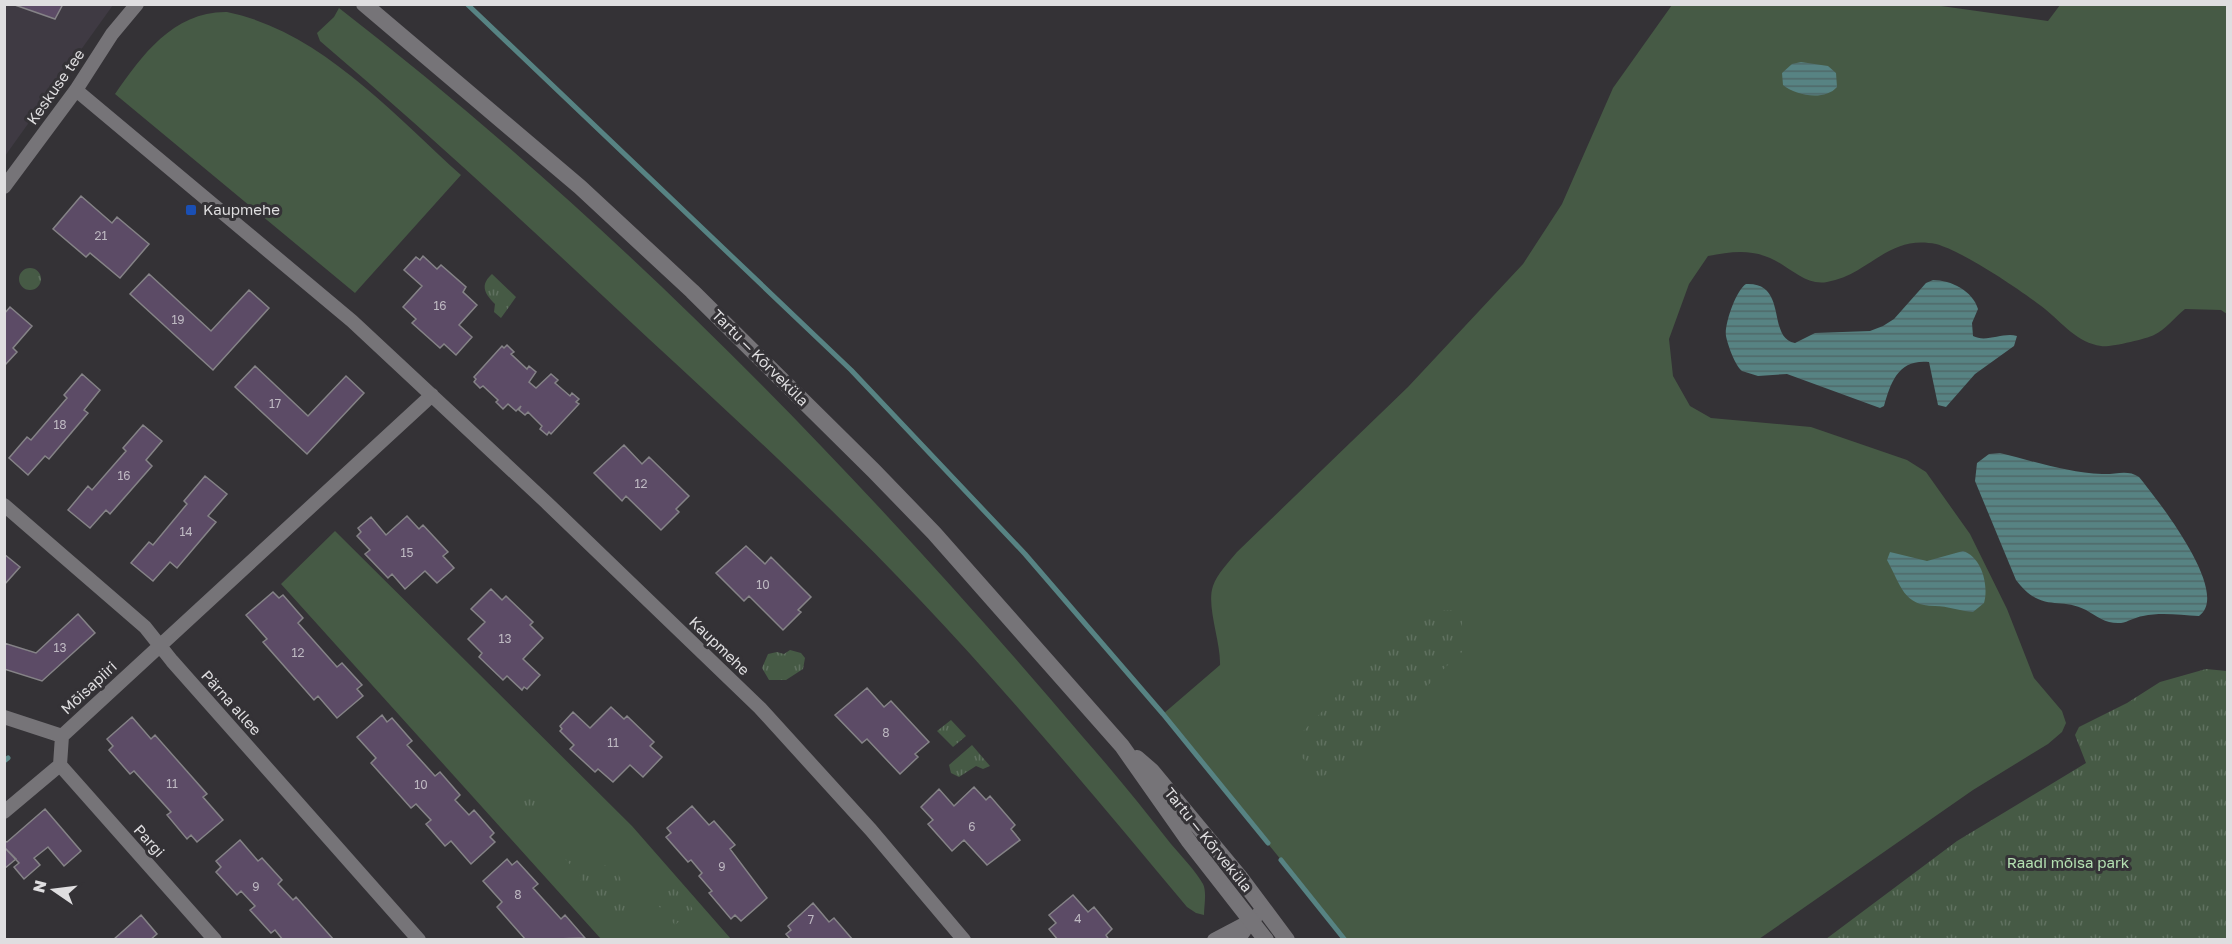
<svg xmlns="http://www.w3.org/2000/svg" width="2232" height="944" font-family="'Golos Text',sans-serif">
<defs>
<pattern id="park-tufts" width="24" height="20" patternUnits="userSpaceOnUse" patternTransform="scale(1.5)"><rect width="24" height="20" fill="#465a45"/><path d="M3 7l-1-3M5 7V3M7 7l1-3M15 17l-1-3M17 17v-4M19 17l1-3" fill="none" stroke="#607160"/></pattern>
<pattern id="water-rules" width="6" height="5" patternUnits="userSpaceOnUse" patternTransform="scale(1.5)"><rect width="6" height="5" fill="#578383"/><path d="M0 2.5h6" fill="none" stroke="#4f6969"/></pattern>
</defs>
<rect width="100%" height="100%" fill="#343236"/>
<path fill="#3f3a43" d="M5,5h108l-108,151z"/>
<path fill="#465a45" d="M1927,4l121,17 12,-16h167v309l-6,-4 -36,-1c-10,8 -20,21 -31,26 -8,4 -46,13 -53,11 -23,-3 -39,-23 -56,-37 -23,-18 -82,-58 -109,-65 -48,-10 -67,31 -109,38 -22,4 -38,-16 -57,-24 -21,-9 -40,-6 -62,-2l-19,28 -20,55 4,37 17,30 21,12 100,9 96,33 19,12 44,62 37,75 27,69 28,33 4,12 -4,9 -14,12 -75,46 -214,149h-414l-182,-225 57,-49c1,-23 -14,-59 -7,-79 4,-12 16,-24 24,-34l171,-165 115,-123 39,-60 51,-116 59,-83z
M339,8c275,213 518,463 743,728 31,35 60,71 89,108 10,12 24,26 32,40 4,8 1,22 1,31l-8,-2 -9,-6c-87,-104 -174,-209 -267,-307 -86,-91 -179,-176 -271,-261 -108,-101 -216,-202 -329,-298l-3,-8 17,-16z
M227,12c93,19 165,101 234,163l-106,118 -240,-199c27,-39 59,-83 112,-82z
M335,531l297,295 99,113h-130l-320,-355z"/>
<path fill="url(#park-tufts)" d="M19 279a11 11 0 1 1 22 0a11 11 0 1 1-22 0Z
M492,274l24,23 -15,21 -7,-6 1,-8c-11,-11 -15,-19 -3,-30z
M1462,610v42l-27,25 -33,40 -82,62 -29,-35 101,-106h13v-15l13,-12z
M790,650l11,3 4,5 -2,11 -17,11h-17l-7,-12 6,-14 9,-2 7,2z
M2206,669l21,2v268h-401l131,-98 129,-78 -11,-28 4,-8 48,-24 33,-21z
M951,720l15,16 -13,11 -16,-16z
M972,745l18,21 -7,3 -7,-3 -17,11 -8,-4 -2,-8z
M521 804a13 13 0 1 1 26 0a13 13 0 1 1-26 0Z
M564,841h4l26,28 12,-4 9,4 7,12 -5,16 11,12 -6,9 -17,-13 -7,2 -14,-4 -6,-17 4,-8 -23,-26 -1,-4z
M668,880l25,29 -18,16 -25,-29z"/>
<path fill="url(#water-rules)" d="M1801,62l27,4 8,7 1,14c-12,14 -41,9 -54,-2l-1,-12 10,-9z
M1933,280c18,0 40,11 45,29l-6,14 1,13c13,7 30,-4 44,0l-3,10 -39,28 -29,33 -8,-2 -9,-43c-30,-3 -38,19 -45,44l-4,2 -93,-34 -29,2 -16,-5c-7,-6 -14,-25 -16,-35 -2,-11 10,-46 20,-52 43,-2 20,54 49,59l20,-10 55,-2 13,-5 11,-7 32,-36z
M2000,453c33,8 68,20 102,21 13,1 25,-5 37,3 17,21 93,116 60,139 -19,-1 -38,-4 -56,0 -8,1 -15,6 -22,7 -15,1 -23,-6 -35,-13 -27,-14 -44,4 -70,-30l-41,-99 2,-18 12,-9z
M1963,551c19,6 26,35 21,52l-11,9c-12,-1 -26,-6 -38,-6 -32,0 -34,-21 -48,-46l3,-8 37,9z"/>
<g fill="none" stroke-linecap="round" stroke-linejoin="round">
<path stroke="#578383" stroke-width="5" d="M467,4l384,366 174,184 138,160 105,129
M4,761l4,-3
M1281,860l64,80"/>
</g>
<path fill="#5c4b66" stroke="#858387" stroke-width="1.5" d="M12,4h51l-8,15z
M81,196l31,27 5,-6 32,27 -29,34 -30,-25 -4,4 -33,-28z
M423,256l14,13 4,-4 25,22 -3,5 14,13 -18,20 13,12 -16,18 -12,-11 -4,4 -28,-25 4,-4 -13,-12 19,-21 -18,-16 12,-13 4,3z
M149,274l62,57 38,-41 20,18 -56,62 -83,-76z
M10,307l22,19 -19,22 4,4 -13,14v-52z
M507,345l7,7 -3,2 16,15 2,-3 7,6 -7,10 7,6 15,-14 7,6 -3,3 15,13 2,-3 7,6 -3,3 3,2 -28,30 -2,-2 -2,3 -7,-6 2,-3 -14,-14 -3,3 -6,-5 2,-4 -5,5 -8,-7 -5,5 -7,-7 2,-2 -15,-14 -3,2 -6,-6 2,-3 -2,-2 28,-31 2,2z
M255,366l53,50 38,-40 18,17 -57,61 -72,-67z
M82,374l18,16 -16,20 4,3 -39,46 -4,-3 -17,19 -19,-17 18,-21 4,3 36,-42 -3,-3z
M143,425l19,16 -16,19 6,6 -42,48 -4,-4 -16,18 -22,-18 20,-24 4,4 34,-39 -3,-3z
M624,445l18,19 7,-7 40,39 -13,13 3,3 -18,18 -35,-34 -4,5 -28,-28z
M205,476l22,18 -19,22 8,6 -39,46 -7,-6 -17,19 -22,-18 18,-21 4,3 34,-41 -3,-3z
M407,516l12,13 4,-4 25,27 -5,4 11,12 -17,15 -12,-12 -20,18 -13,-15 -4,4 -23,-24 5,-4 -13,-14 4,-4 -3,-4 13,-11 15,18z
M746,546l19,18 6,-7 40,40 -13,13 3,2 -18,18 -34,-34 -5,5 -28,-28z
M4,554l16,13 -16,18z
M491,589l11,11 4,-4 27,26 -3,3 13,13 -20,21 17,16 -13,14 -3,-2 -2,3 -15,-14 -4,4 -24,-23 3,-4 -14,-14 17,-17 -14,-13z
M273,592l6,6 4,-3 20,23 -5,5 39,44 5,-4 20,22 -5,4 6,7 -26,22 -19,-22 -4,4 -51,-58 4,-3 -21,-24z
M78,614l17,19 -53,48 -38,-12v-26l32,10z
M867,688l17,19 7,-6 38,41 -14,12 3,3 -18,17 -33,-35 -5,4 -27,-28z
M611,707l13,12 3,-3 27,26 -4,4 12,11 -19,20 -13,-12 -17,17 -15,-13 -3,3 -25,-23 4,-4 -14,-14 2,-2 -2,-3 13,-14 17,16z
M382,715l5,7 5,-4 20,23 -5,4 28,31 5,-4 20,23 -5,5 14,15 5,-5 20,23 -4,4 5,5 -24,22 -20,-23 -6,5 -19,-22 5,-4 -15,-16 -5,4 -40,-45 5,-5 -19,-21z
M132,717l19,22 4,-4 52,59 -4,3 20,23 -26,22 -6,-7 -4,4 -20,-24 4,-3 -37,-41 -4,3 -21,-24 4,-4 -6,-7z
M974,787l12,13 4,-4 25,29 -4,4 9,11 -33,25 -23,-25 -12,11 -24,-27 5,-4 -12,-13 18,-18 15,17z
M692,806l17,19 5,-4 21,24 -5,4 37,49 -26,23 -6,-6 -4,4 -22,-26 3,-2 -13,-15 3,-3 -11,-13 -3,2 -22,-25 5,-4 -4,-5z
M45,809l36,42 -17,15 -16,-19 -14,11 6,7 -16,14 -10,-12 5,-4 -15,-16v-6l3,1z
M240,840l18,21 4,-3 20,22 -4,4 15,16 3,-3 38,43h-51l-8,-10 -4,3 -21,-23 5,-4 -14,-15 -4,4 -21,-23 5,-5 -5,-6z
M4,847l12,12 -12,10z
M507,859l5,6 5,-4 21,23 -5,4 28,31 4,-4 20,23 -59,2 -29,-33 5,-5 -19,-21z
M1073,895l15,17 6,-5 18,22 -6,6 3,5h-51l-9,-11 7,-6 -7,-8z
M813,903l16,19 5,-4 19,22h-62l-5,-6 5,-4 -3,-4z
M141,915l16,19 -7,6h-37z"/>
<g fill="none" stroke-linecap="round" stroke-linejoin="round">
<path stroke="#767478" stroke-width="14" d="M76,90l276,231 194,181 214,206 111,122 93,110
M4,187l72,-97 36,-56 25,-30
M4,505l141,122 27,34 247,279
M4,717l58,19
M60,765l155,175
M4,812l56,-47 2,-29 370,-341
M1214,940l38,-20 12,-11
M1238,940l14,-20"/>
<path stroke="#767478" stroke-width="16" d="M364,4l216,183 112,104 182,180 60,62 188,213 66,94 78,100
M1137,758l15,13 88,106 47,63"/>
</g>
<rect fill="#1a4fb4" stroke="#343236" stroke-width="2" x="185" y="204" width="12" height="12" rx="3"/>
<g text-anchor="middle" stroke-width="6" stroke-linejoin="round" paint-order="stroke">
<g font-size="12" fill="#beb9c2">
<text x="101" y="240">21</text>
<text x="440" y="310">16</text>
<text x="178" y="324">19</text>
<text x="275" y="408">17</text>
<text x="60" y="429">18</text>
<text x="124" y="480">16</text>
<text x="641" y="488">12</text>
<text x="186" y="536">14</text>
<text x="407" y="557">15</text>
<text x="763" y="589">10</text>
<text x="505" y="643">13</text>
<text x="60" y="652">13</text>
<text x="298" y="657">12</text>
<text x="886" y="737">8</text>
<text x="613" y="747">11</text>
<text x="172" y="788">11</text>
<text x="421" y="789">10</text>
<text x="972" y="831">6</text>
<text x="722" y="871">9</text>
<text x="256" y="891">9</text>
<text x="518" y="899">8</text>
<text x="1078" y="923">4</text>
<text x="811" y="924">7</text>
</g>
<g font-size="15" fill="#dfdee0" stroke="#343236">
<text transform="translate(56 87) rotate(-55)" y="5">Keskuse tee</text>
<text transform="translate(760 358) rotate(45)" y="5">Tartu — Kõrveküla</text>
<text transform="translate(719 646) rotate(44)" y="5">Kaupmehe</text>
<text transform="translate(89 688) rotate(-43)" y="5">Mõisapiiri</text>
<text transform="translate(231 703) rotate(48)" y="5">Pärna allee</text>
<text transform="translate(1208 840) rotate(51)" y="5">Tartu — Kõrveküla</text>
<text transform="translate(149 841) rotate(48)" y="5">Pargi</text>
</g>
<g font-size="15" fill="#dfdee0" stroke="#343236" text-anchor="start">
<text x="203" y="215">Kaupmehe</text>
</g>
<g font-size="15" fill="#b4e0b2" stroke="#343236">
<text x="2068" y="868">Raadi mõisa park</text>
</g>
</g>
<rect width="2232" height="944" fill="none" stroke="#dfdee0" stroke-width="12"/>
<g transform="translate(54 890) rotate(284)" stroke="#343236" stroke-width="4.5" paint-order="stroke">
<path d="M0-4.5L10 22L0 15L-10 22Z" fill="#dfdee0"/>
<text y="-9" font-size="16" font-weight="bold" text-anchor="middle" fill="#dfdee0">N</text>
</g>
</svg>
